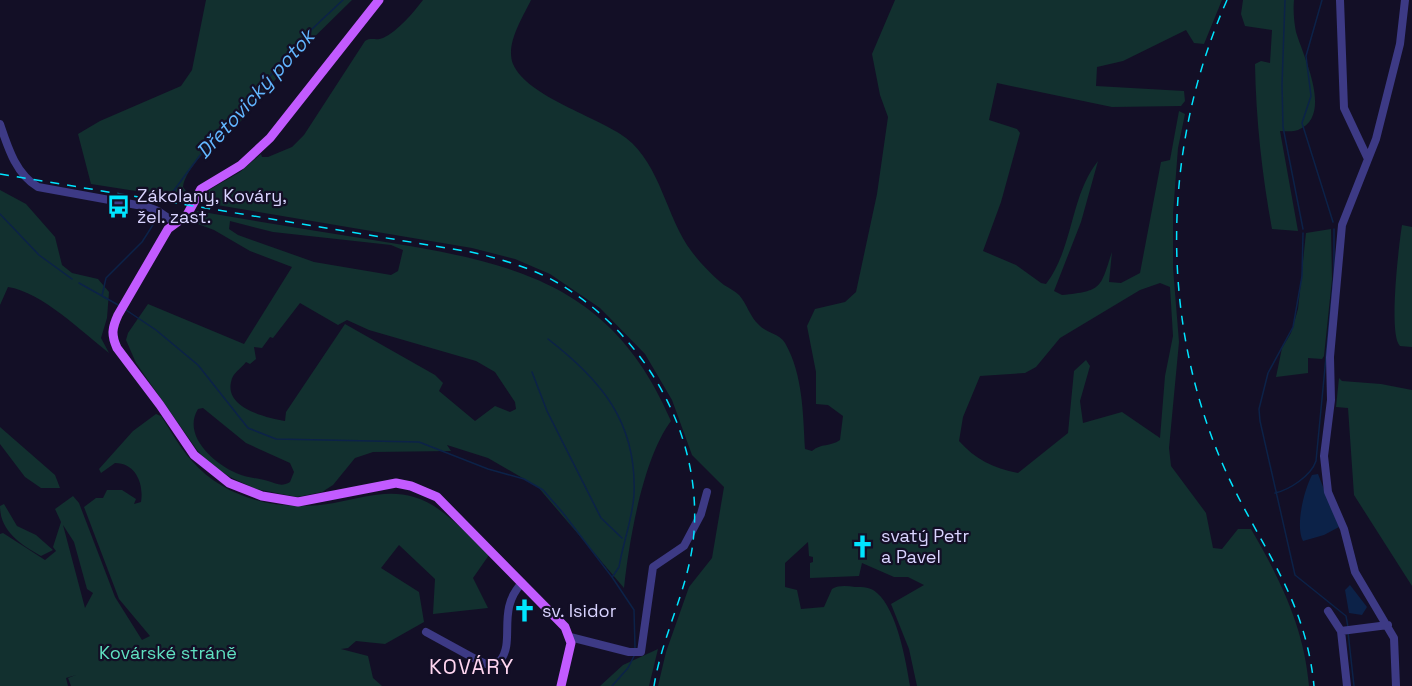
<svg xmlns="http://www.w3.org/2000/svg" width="1412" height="686" font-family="'Space Grotesk',sans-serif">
<rect width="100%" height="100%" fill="#130f26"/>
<path fill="#12302f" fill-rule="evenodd" d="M206,0h146l-56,55 -66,79c-17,6 -45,35 -47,53l3,4 -15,6 -13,-2 1,-6 -4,5 -64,-10 -13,-50 22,-13 81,-35 11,-16z
M423,0h108c-8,17 -26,44 -18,64 14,33 86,53 113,74 35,27 40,80 66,114 9,12 21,24 32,33 5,3 11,6 15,10 8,9 11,22 20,30 7,8 20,8 26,18 18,31 18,71 20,106l7,2c9,-8 18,-4 28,-11l3,-24 -15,-11 -12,-1v-32l-9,-46 8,-17 30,-7 11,-10 21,-98 11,-77 -8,-22 -8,-41 23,-54h327l-18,44 -10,-1 -8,-13 -63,31 -26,6 -1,19 88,5 1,10 -4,5 -69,1 -115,-24 -8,37 28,9 3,4 -19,69 -18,49 33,14 25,18 5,1c28,-37 24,-88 52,-123l-17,61 -27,69 8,4c41,-4 38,-7 50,-43l-3,30 12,1 19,-10 21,-111 9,-2 9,-49 6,3 -7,34 -5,65v55l6,74 -10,106 2,18 35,47 7,35 9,1 16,-20h13c29,50 53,98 58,157h-392l-8,-37 -18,-45 33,-19 -16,-8h-14l-32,-14 -3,13 -49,2v-15l3,-1v-5l-4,-1 -1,-14 -23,21v24l12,3 4,19 23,-2 8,-18c7,-4 15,-3 23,-2 8,0 16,0 22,6 20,17 29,68 33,93h-252l8,-34 23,-65 23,-29 12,-71 -32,-32 -20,-55 -27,-46 -45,-46 -50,-34 -35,-15 -43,-11 -261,-44 -3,-7 1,-7 31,-18 21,-18 1,3h6l24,-10 12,-12 61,-94c6,-4 11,0 18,-3 15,-7 30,-25 40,-38zM1160,283l10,4 3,49 -8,40 -5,62 -38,-26 -39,11 -3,-22 10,-35 -4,-6 -12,11 -6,62 -50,40c-25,-5 -43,-14 -59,-32l4,-24 17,-41 45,-3 11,-6 24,-29 80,-48z
M1243,0h51c-1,10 0,22 2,32 7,24 38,84 2,98 -5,2 -12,1 -18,1l18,100 -26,-2c-10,-55 -16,-109 -17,-165l6,-3 9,2 2,-33 -27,-4 -4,-12z
M0,190l26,14 29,33 7,28 10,8 26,6 11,13 -2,26 -6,20 8,15c-27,-21 -67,-61 -101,-66l-8,18z
M197,211c58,10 117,20 176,29 136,22 238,40 298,181 -28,37 -42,120 -47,167l-86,-101 -50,-29 -41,-13 4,6 -78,1 -18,6 -22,27 -11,7 -25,5 -41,-8 -26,-12 -20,-13 -13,-14 -61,-87 -10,-23 2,-7 20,-29 96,40 48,-77 -42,-16 -36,-21 -19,-7zM230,221l43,11 118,13 12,5 -5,21 -7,4 -77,-13 -76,-27 -9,-6zM300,303l38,22 9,-5 22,10 107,31 19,11 20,30 1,7 -6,3 -15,-6 -20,15 -36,-30 4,-8 -8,-8 -90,-51 -59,88 -1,9c-18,-3 -60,-13 -54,-39 2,-10 9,-12 15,-20l4,2 6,-5 -2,-12 8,1 8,-11 3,1zM203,408l43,35 44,20 4,9 -4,10c-8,5 -13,2 -22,-1 -11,-3 -21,-3 -32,-8 -23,-10 -54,-38 -38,-64z
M1402,225l10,2v120l-12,-1c-12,-11 -1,-102 2,-121z
M1331,229l1,50 -8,77 -2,3 -14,-1v15l-32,4 6,-29 9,-15 7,-24 8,-76z
M1339,378l3,3 39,3 31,6v196l-58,-91 -6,-87 -12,-1z
M156,414l5,2c10,15 19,32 31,45 35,40 92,51 142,42 27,-5 53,-14 80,-6 29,8 54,39 75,58l-16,23 15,30 -55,6 2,-35 -36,-34 -18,23 38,24 5,30 -39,22 -29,-3 -8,7 -7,1 27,7 5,22 9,8h-311l-3,-8 8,-3 -10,3 2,8h-68v-152l3,-1 42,27 11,-9 -3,-4 8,-25 -6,-13 18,-13 6,7 36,94 27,43 8,-4 -31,-37 -35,-92 12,-9h7l4,-8h15l14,9 -2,5 7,-2c3,-18 -5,-39 -26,-39l-14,10 -2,-4 34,-38zM63,525l11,17 13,47 6,4 -8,15z
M0,427l55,48 5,13h-19l-16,-11 -25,-33z
M4,504l13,22 19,9 17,15 -12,6c-21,-12 -41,-25 -41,-50z
M658,649l-9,37h-49l23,-21z"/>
<path fill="#0c2248" d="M1318,474l21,53 -15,8 -21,6c-8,-15 1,-51 9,-66z
M1350,585l17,22 -5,8 -13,-2 -4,-23z"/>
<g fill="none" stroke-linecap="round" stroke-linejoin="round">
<path stroke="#0c2248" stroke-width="1.5" d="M1285,0l-3,85 1,42 20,102
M1322,0l-16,56 5,40 -9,27 31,99
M172,193l29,-39 45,-48 49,-61 48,-45
M0,214l39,41 33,24
M1303,233l-1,43 -9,51 -25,46 -9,36 1,12 35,154 51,41 2,11
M79,283l41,23
M102,296l4,-18 36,-36 16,-25
M126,310l30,20 42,35 50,63 28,11 143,3 69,27 36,10 19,11 20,23 49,64 22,33 1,38
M548,339c53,41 89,83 86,155 -1,23 -11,49 -15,73l-6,9
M532,372l15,39 54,107 21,20
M1275,493c14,-3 36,-17 41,-32l18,-187v-45
M1348,632l6,54
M612,686l16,-18 6,-12"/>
<path stroke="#3d3a85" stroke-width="8" d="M1340,0l4,108 24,51
M0,124c8,24 16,50 38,63l110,20 10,4 16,11
M1328,611l13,20 47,-6
M1341,631l6,55
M426,632l53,29 7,3 14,-3c16,-20 -4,-51 22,-78
M570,637l59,15h12l12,-85 31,-21 17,-32 6,-22
M1396,686l-2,-48 -39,-66 -11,-43 -16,-37 -4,-36 7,-56 -1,-43 12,-132 34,-86 24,-95 5,-44"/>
<path stroke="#c25bff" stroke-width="9" d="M379,0l-109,138 -29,27 -40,24 -14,26 -19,14 -50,86c-6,13 -7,20 -1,33l43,57 34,50 35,28 33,13 36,6 98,-19 15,3 26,11 128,130 6,16 -10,43"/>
<path stroke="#00e5ff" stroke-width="1.5" stroke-dasharray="9 8" stroke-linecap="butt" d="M1227,0c-65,146 -68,318 -4,465 35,80 82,129 91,221
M0,174l471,78c27,6 53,14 78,26 93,50 157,157 144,264 -6,50 -31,94 -39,144"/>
</g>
<defs>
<symbol id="bus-bare" viewBox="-9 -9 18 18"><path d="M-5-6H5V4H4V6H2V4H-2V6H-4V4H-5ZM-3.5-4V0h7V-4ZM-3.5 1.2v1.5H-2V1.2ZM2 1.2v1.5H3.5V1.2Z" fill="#00e5ff" stroke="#130f26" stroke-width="2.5" paint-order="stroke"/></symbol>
<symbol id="church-bare" viewBox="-9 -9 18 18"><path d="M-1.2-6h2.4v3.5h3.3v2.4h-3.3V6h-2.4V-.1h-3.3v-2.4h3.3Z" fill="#00e5ff" stroke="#130f26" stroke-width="2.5" paint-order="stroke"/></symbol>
</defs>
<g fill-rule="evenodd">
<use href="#bus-bare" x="102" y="190" width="33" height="33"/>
<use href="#church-bare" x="846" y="530" width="33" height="33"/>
<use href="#church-bare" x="508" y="594" width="33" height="33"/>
</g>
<g text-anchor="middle" stroke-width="4.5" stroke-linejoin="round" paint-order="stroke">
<g font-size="18" fill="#d9d4ff" stroke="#130f26" text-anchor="start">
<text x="137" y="202">Zákolany, Kováry,<tspan x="137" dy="21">žel. zast.</tspan></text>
<text x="881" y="542">svatý Petr<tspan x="881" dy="21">a Pavel</tspan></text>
<text x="542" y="617">sv. Isidor</text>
</g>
<g font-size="18" fill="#5fe0c0" stroke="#130f26">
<text x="168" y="659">Kovárské stráně</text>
</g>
<g font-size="20" font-style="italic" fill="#62b6ff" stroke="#130f26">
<text transform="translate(255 94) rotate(-48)" y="7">Dřetovický potok</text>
</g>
<g font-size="21" letter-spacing="1.5" fill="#ffd6f0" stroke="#130f26">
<text x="472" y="674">KOVÁRY</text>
</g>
</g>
</svg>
